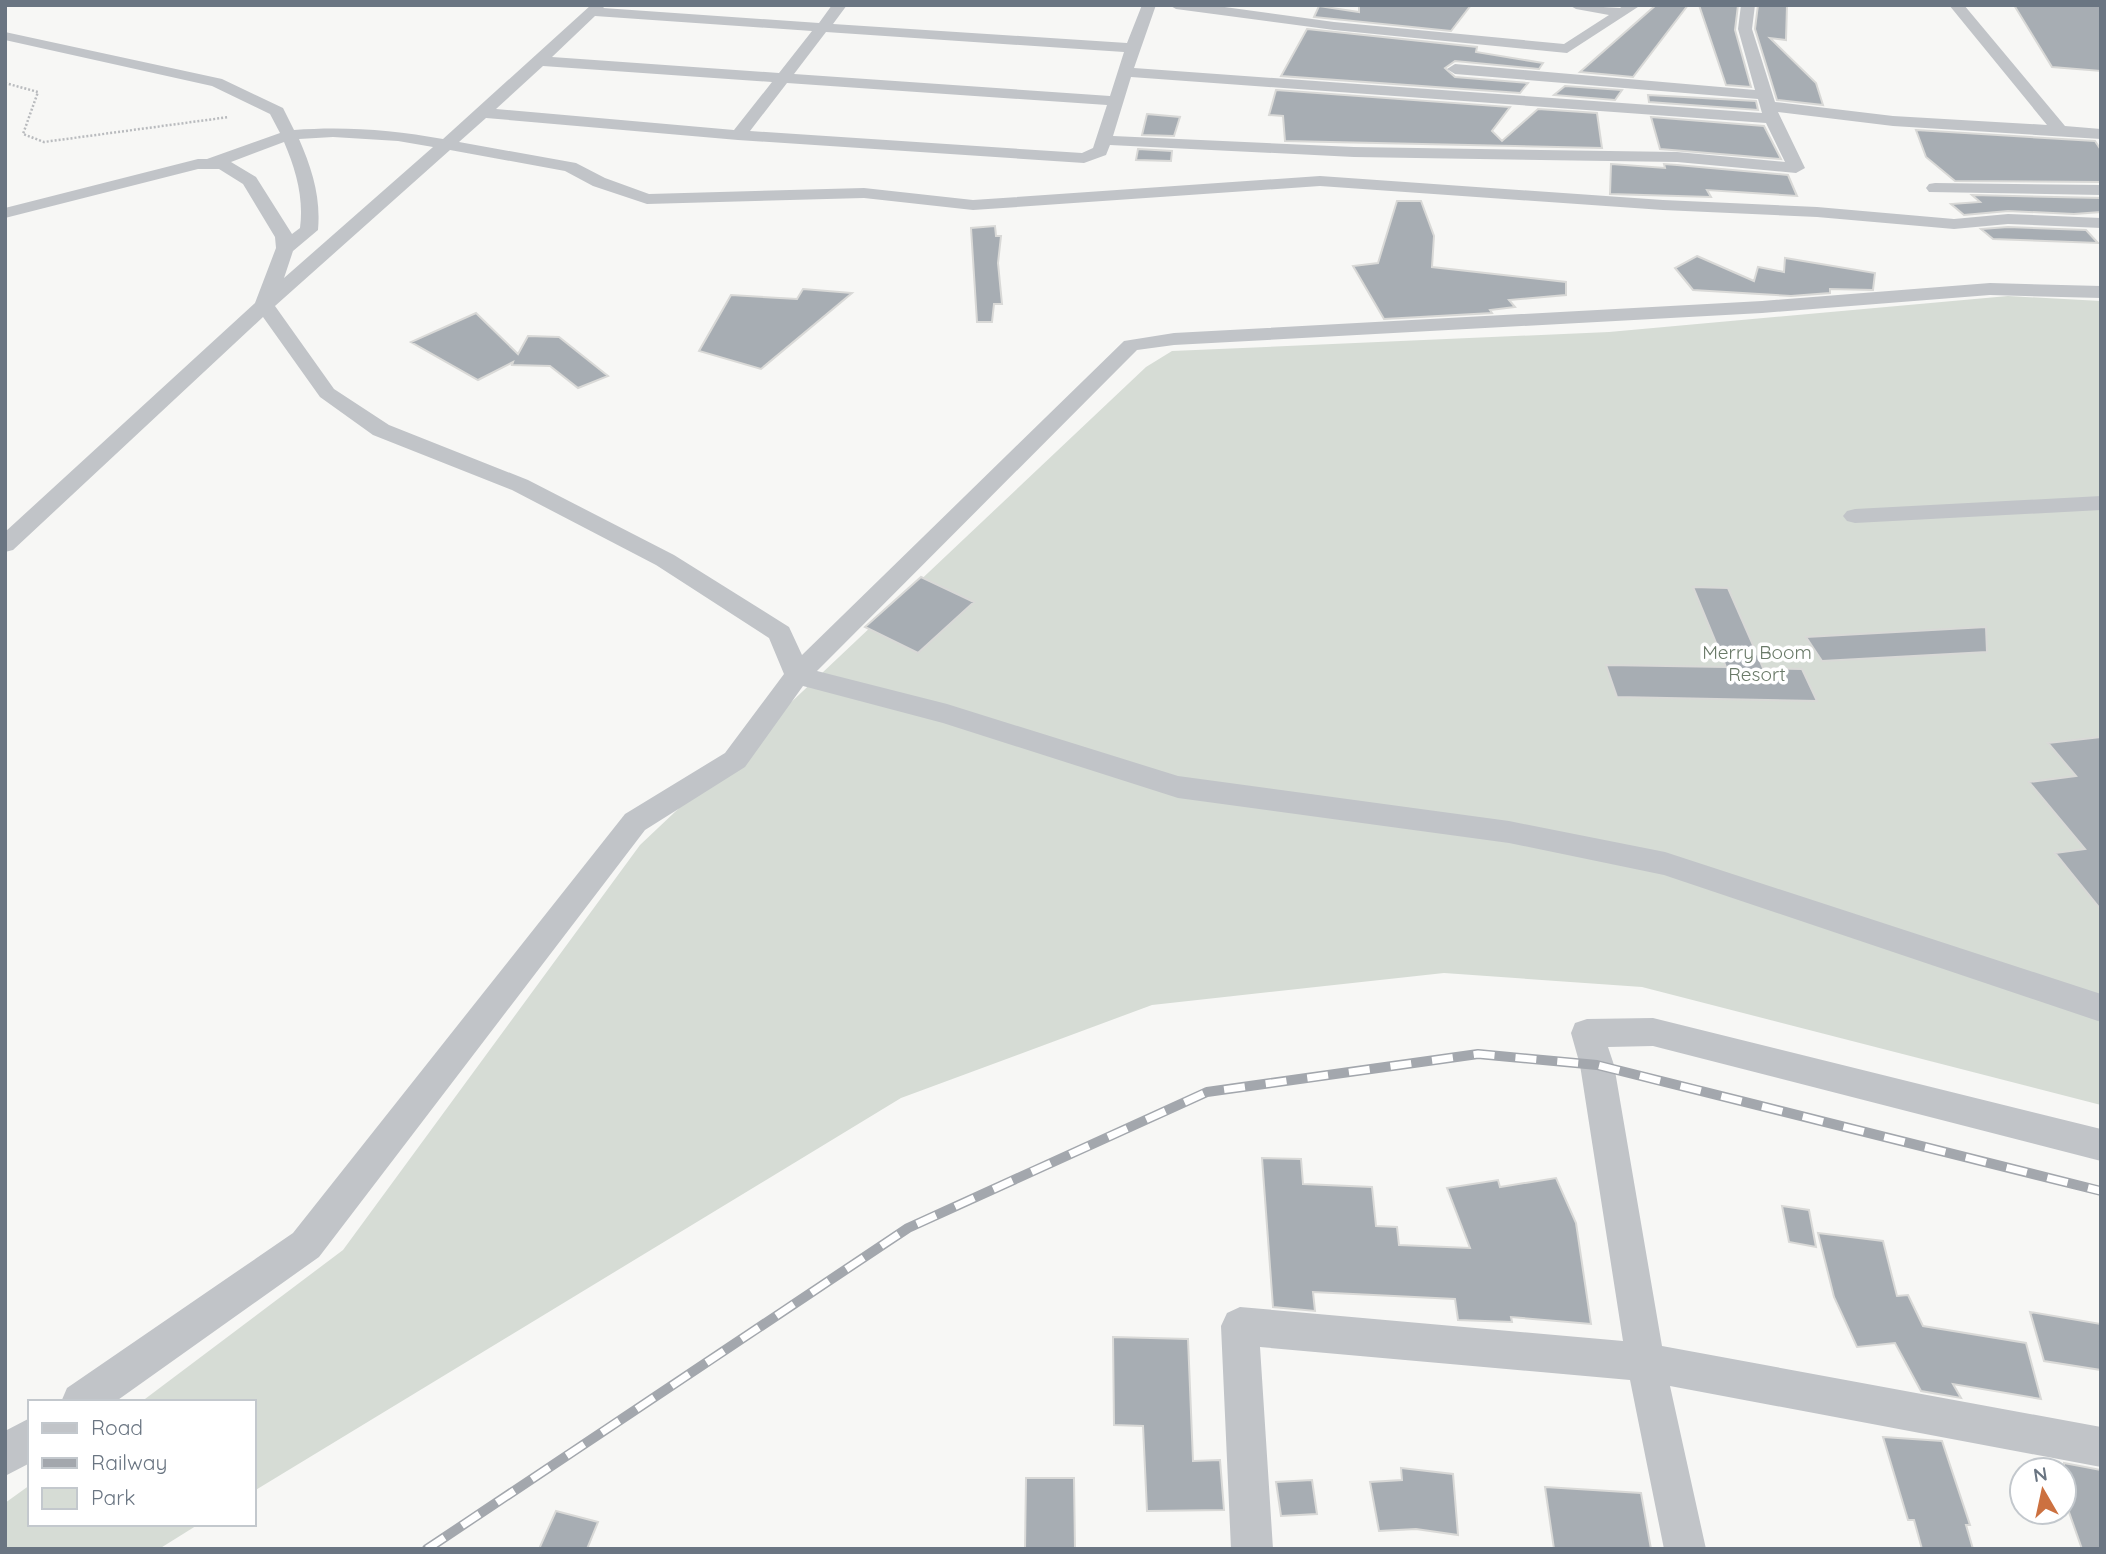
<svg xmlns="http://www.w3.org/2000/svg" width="2106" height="1554" font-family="Quicksand,sans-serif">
<rect width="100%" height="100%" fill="#f7f7f5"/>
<path fill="#d6dcd5" d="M2008,296l93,5v804l-459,-118 -198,-14 -292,32 -251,93 -647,393v-89h-113l202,-152 297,-405 506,-478 26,-16 437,-19z
M30,1485v39h169l-40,25h-154v-46z"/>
<path fill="#a7adb3" stroke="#d9d9d7" stroke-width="2" d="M1359,5h112l-20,26 -137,-14 5,-11 40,6z
M1656,5h32l-55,72 -53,-5z
M1699,5h39l-3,25 16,57 -25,-2z
M1758,5h29l-1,35 -16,-2 46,45 7,22 -46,-5 -22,-71z
M2014,5h87v66l-49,-4z
M1307,29l170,18 -1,5 67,11 -4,6 -84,-8 -10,7 10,9 73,6 -8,10 -239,-17z
M1565,86l57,4 -7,10 -61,-5z
M1276,90l234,17 -18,24 10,10 36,-32 59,4 5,35 -317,-7 -2,-25 -14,-1z
M1648,95l108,6 2,9 -109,-8z
M1147,114l33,3 -6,19 -32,-1z
M1651,117l113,9 17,33 -121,-10z
M1916,130l179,11 6,9v32l-146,-1 -29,-24z
M1138,149l34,2 -1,10 -35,-1z
M1611,164l54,4 -1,-4 13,1 111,10 9,21 -90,-6 4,7 -101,-3z
M1972,195l129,3v14l-27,2 -66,-3 -44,4 -13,-11 29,-2z
M1397,201h24l13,35 -2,31 134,15v13l-57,5 6,7 -25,3 2,3 -108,6 -31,-53 25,-3z
M995,226l1,10h5l-3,27 4,41h-8l-2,18h-15l-6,-94z
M2008,227l78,3 12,13 -105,-4 -12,-10z
M1697,256l57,25 4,-14 26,5 1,-14 90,15 -2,17 -43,-1v4l-39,3 -98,-6 -18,-22z
M803,289l49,4 -91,76 -62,-18 32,-56 66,4z
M476,313l42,41 10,-18 31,1 49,39 -30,12 -28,-22 -38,-1 1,-3 -35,18 -67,-38z
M921,577l53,25 -56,51 -53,-26z
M1693,587l35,1 35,80 39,1 15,32 -200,-4 -11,-32 120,2z
M1986,627l1,25 -165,9 -16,-24z
M2101,737v173l-46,-57 30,-4 -56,-67 47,-6 -28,-33z
M1262,1158l39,1 2,25 69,3 4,39 21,1 2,18 71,3 -23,-60 51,-8 2,7 56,-9 20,45 15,101 -80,-7 1,5 -54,-2 -3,-21 -142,-7 2,19 -42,-4z
M1782,1206l27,4 7,37 -27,-5z
M1818,1233l65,8 14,55 11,-1 15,31 103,17 15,56 -88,-15 8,14 -40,-7 -26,-48 -38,4 -23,-50z
M2030,1312l71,12v46l-57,-9z
M1113,1337l75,2 5,122 27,-1 4,50 -77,1 -4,-85 -29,-1z
M1883,1437l59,4 28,84h-4l7,24h-51l-8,-29h-6z
M2064,1463l37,7v79h-19l-18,-51z
M1401,1468l52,6 5,61 -42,-6 -37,2 -9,-49 32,-2z
M1026,1478h48l1,71h-50z
M1312,1480l5,34 -36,2 -5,-34z
M1545,1487l96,6 10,56h-97z
M556,1511l42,11 -11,27h-48z"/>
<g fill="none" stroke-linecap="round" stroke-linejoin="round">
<path stroke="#b9bbbe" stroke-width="2.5" stroke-dasharray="2 2" stroke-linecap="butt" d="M5,83l33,9 -15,42 21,8 185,-25"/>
<path fill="#c1c4c8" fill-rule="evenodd" d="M591,5h15l-3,3 216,15 13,-18h15l-14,19 294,19 15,-38h14l-22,63 628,45 -4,-14 -303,-25 -8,-5 8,-5 300,26 -17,-61 3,-24h14l-3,24 23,73 118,14 154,9 -98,-120h15l101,121 36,3v10l-208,-13 -115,-14 27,56 -9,5 -119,-11 -323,-5 -244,-12 -4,10 -22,8 -346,-23 -252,-22 -27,24 117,21 29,15 44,16 215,-6 109,12 347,-24 343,24 154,7 137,12 54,-5 93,4v10l-93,-4 -54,5 -137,-12 -154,-7 -343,-24 -347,24 -109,-12 -217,6 -54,-18 -28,-15 -115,-21 -175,156 59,83 55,36 139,55 146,75 115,72 13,28 322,-314 50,-8 588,-32 228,-18 111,3v12l-111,-3 -228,18 -588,32 -37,5 -320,321 130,33 231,72 331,45 156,31 436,142v28l-437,-147 -155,-32 -331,-45 -235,-75 -140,-37 -58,81 -100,63 -326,427 -204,145h-54l6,-14 226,-155 332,-419 100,-61 59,-79 -15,-36 -113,-73 -144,-75 -139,-55 -53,-38 -57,-80 -250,233 -8,2v-20l250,-229 21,-55 -1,-11 -32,-53 -24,-15h-21l-193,49v-10l193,-49h9l73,-26 -10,-19 -58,-28 -207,-46v-8l217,47 61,29 11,22c51,-4 99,0 149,9zM595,16l217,15 -33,42 -227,-16zM826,32l298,20 -14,44 -316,-22zM543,66l229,16 -38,48 -238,-21zM1131,77l635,46 19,39 -108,-10 -323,-5 -241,-11zM787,83l320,22 -14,43 -11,5 -332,-22zM333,137l65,4 35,6 -149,131 9,-27 25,-21c3,-33 -6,-61 -19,-91zM284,142c12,28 20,56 16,86l-8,6 -36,-57 -25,-15z
M1169,5h41l124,17 230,22 45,-29 -33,-6 -7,-4 51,3 4,-3h17l-74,48 -233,-23 -158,-21z
M1935,183l166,2v10l-172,-3 -3,-4 3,-4z
M2101,496v14l-246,13 -8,-2 -4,-5 4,-5 8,-2z
M1653,1018l448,111v32l-448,-115 -45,1 6,18 48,281 439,81v40l-431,-81 36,163h-42l-34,-169 -370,-33 13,202h-42l-10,-223 6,-13 13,-6 383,34 -43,-276 -9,-32 4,-10 12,-4z
M30,1418v45l-25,13v-45z"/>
<defs>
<path id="rail" d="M427,1549l481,-321 299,-136 271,-38 119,11 504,126"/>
</defs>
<use href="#rail" stroke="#a3a7ad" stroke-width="10"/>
<use href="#rail" stroke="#fff" stroke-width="7" stroke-dasharray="21" stroke-linecap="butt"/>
</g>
<g text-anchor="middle" stroke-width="7" stroke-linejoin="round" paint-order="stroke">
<g font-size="19" fill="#6a7a68" stroke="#fff">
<text x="1757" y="659">Merry Boom<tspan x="1757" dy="22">Resort</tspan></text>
</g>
</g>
<rect width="2106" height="1554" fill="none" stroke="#6a7582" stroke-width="14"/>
<rect x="28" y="1400" width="228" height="126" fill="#ffffff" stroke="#c3c8cd" stroke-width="2"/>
<rect x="42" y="1423" width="35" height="10" fill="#c1c4c8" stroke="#c3c8cd" stroke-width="2"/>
<text x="91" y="1435" font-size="21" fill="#6a7582">Road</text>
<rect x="42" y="1458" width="35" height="10" fill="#a3a7ad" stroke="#c3c8cd" stroke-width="2"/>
<text x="91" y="1470" font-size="21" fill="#6a7582">Railway</text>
<rect x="42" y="1488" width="35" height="21" fill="#d6dcd5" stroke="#c3c8cd" stroke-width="2"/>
<text x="91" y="1505" font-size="21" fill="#6a7582">Park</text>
<g transform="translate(2043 1491) rotate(351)"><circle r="33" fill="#ffffff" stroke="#c3c8cd" stroke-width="2"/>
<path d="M0-5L12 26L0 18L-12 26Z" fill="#cc7140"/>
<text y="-10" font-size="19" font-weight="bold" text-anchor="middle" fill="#6a7582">N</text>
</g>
</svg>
